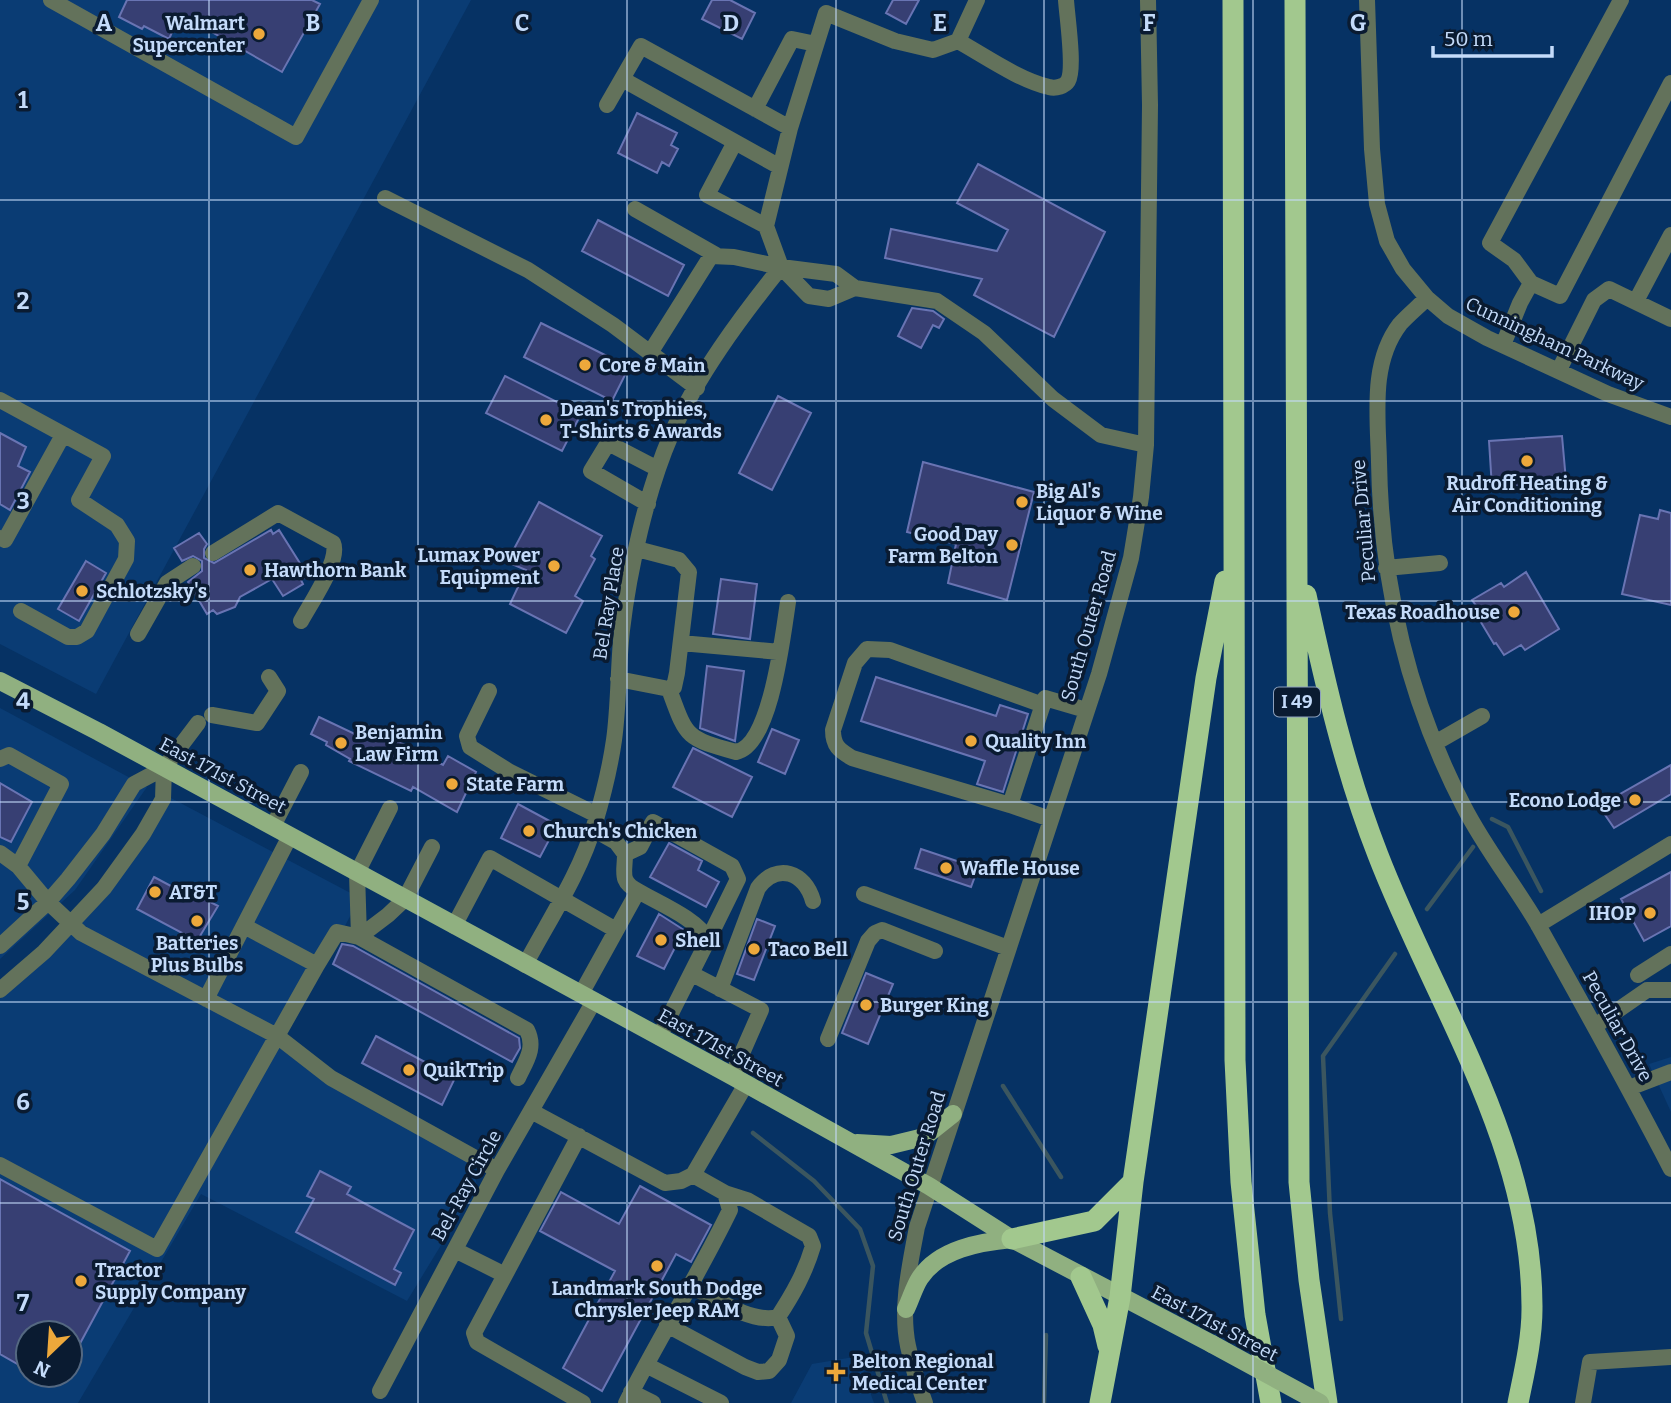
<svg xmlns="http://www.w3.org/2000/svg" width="1671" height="1403" font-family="Bitter,serif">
<rect width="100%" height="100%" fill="#063264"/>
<path fill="#0a3c74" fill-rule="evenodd" d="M0,0h471l-375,694 -96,-50z
M0,708l147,79 -72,103 -75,69z
M171,798l189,100 -80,148 186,111 8,13 3,16 -70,115 -206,-107 -123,209h-78v-405l42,-35zM28,1333h42v42h-42z
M1671,1057v55l-22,-48z
M860,1356l6,25 8,22h-83l21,-39z"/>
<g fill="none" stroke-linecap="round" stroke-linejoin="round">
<path stroke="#3b565f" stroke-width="4.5" d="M1492,819l16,8 33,64
M1427,909l46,-62
M1003,1086l58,91
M753,1133l61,48 46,48 13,37 -7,67 21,70
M1341,1319l-11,-106 -7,-157 72,-102
M1044,1403l2,-68"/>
</g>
<path fill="#373f73" stroke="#6974b3" stroke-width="2" d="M127,0h185l8,4 -38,68 -102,-58 -11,25 -25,-13 -2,3 -23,-12z
M712,0h18l25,13 -13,26 -40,-20z
M893,0h26l-13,24 -20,-11z
M637,113l40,20 -6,12 7,4 -9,17 -7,-4 -5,11 -39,-20z
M978,164l127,68 -51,105 -80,-42 8,-16 -97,-21 6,-29 106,22 11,-21 -51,-27z
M598,220l86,45 -16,31 -86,-45z
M912,308l21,3 11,8 -5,9 -6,-3 -12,23 -23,-12z
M541,323l88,44 -17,34 -88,-44z
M505,376l76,38 -19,37 -76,-38z
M778,396l33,17 -39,77 -33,-17z
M0,433l26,14 -8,19 12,6 -20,38 -10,-6z
M1562,436l4,45 -74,7 -3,-47z
M923,462l111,30 -27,108 -59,-17 8,-39 -49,-12z
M539,502l63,34 -11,20 4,3 -20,37 8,5 -17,32 -56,-29 16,-34 -19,-8z
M1660,510l11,3v92l-49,-11 18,-79 18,4z
M271,530l2,4 6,-4 29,46 -7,4 2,4 -20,12 -11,-17 -32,18 -5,10 -18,7 -4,-4 -6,4 -19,-32 14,-11v-10l-9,-5 -11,5 -8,-13 25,-15 8,11 -3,5v9l10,5z
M86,561l20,12 -27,48 -21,-12z
M1526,572l33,57 -34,21 -4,-5 -17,10 -8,-12 -2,1 -18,-30 4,-3 -8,-11 29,-17 3,4z
M721,579l36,5 -7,55 -37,-5z
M707,666l37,5 -9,70 -35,-13z
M876,677l120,39 4,-11 28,9 -25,78 -26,-8 8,-23 -124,-40z
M319,717l42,20 6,-12 76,40 5,-9 28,16 -19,40 -44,-25 -2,4 -62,-30 1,-2 -24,-14 1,-3 -16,-8z
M772,729l27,11 -14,34 -27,-12z
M693,748l59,29 -20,40 -59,-30z
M1671,765v29l-57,34 -15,-22z
M0,783l32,19 -21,40 -11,-5z
M518,804l39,21 -17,32 -39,-19z
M669,843l33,18 -4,9 21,12 -13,25 -56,-30z
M921,849l57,19 -7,19 -56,-19z
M1671,872v54l-27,15 -23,-42z
M154,877l43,23 2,-4 19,10 -21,35 -60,-32z
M659,914l25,16 -20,39 -27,-13z
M757,919l18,7 -21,54 -17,-6z
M342,944l11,2 166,92 1,10 -8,14 -179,-98z
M866,973l27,11 -25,60 -26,-11z
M376,1036l79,42 -13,27 -80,-42z
M320,1171l31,16 -4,7 67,36 -20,39 7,4 -6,12 -99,-53 18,-33 -7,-3z
M0,1179l130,72 -60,111v-29h-42v37l-28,-16z
M640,1186l71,39 -20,37 -15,-8 -74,137 -39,-23 52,-97 -75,-40 21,-39 58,32z"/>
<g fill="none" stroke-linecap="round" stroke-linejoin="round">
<path stroke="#63725b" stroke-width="16" d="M51,0l245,137 75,-137
M1367,0l5,149 5,55 10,37 16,28 24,29 21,18 39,22 121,56 63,23
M1621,0l-131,243 24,17 17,23 29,13 111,-213
M958,41c27,15 61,39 91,46 7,2 16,-1 19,-6 7,-12 -1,-65 -2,-81
M622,79l158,88
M607,105l34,-59 149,82
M755,109l37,-70 24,5
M735,142l-28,53 59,31
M385,198l143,72 85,55 84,63
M635,209l81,46
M855,288l-26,11 -20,-3 -28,-29 -15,-41 24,-98 36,-115 69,28 38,9 25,-9 19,-41
M1427,298c-9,9 -19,17 -27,26 -30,39 -22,92 -21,138 2,121 29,237 85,345 21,41 50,77 73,116 46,82 91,163 134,246
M1636,301l35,-66
M1503,345l17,-42 11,-20
M650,353l61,-97 23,1 47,10 55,7 19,14 82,13 47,32 69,66 48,36 45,10
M1559,370l35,-70 15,-11 62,30
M0,400l103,56 -24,44 38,25 10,16 -1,18 -39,72 -10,6h-9l-47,-26
M648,504l-57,-33 17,-28 50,26
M0,538l5,2 58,-105
M213,553l65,-40 55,30c8,17 -23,61 -32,78
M1386,568l54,-5
M138,634l29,-51 26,-17
M681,643l99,9
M618,679l51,10 5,-2 3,-14 12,-101 -10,-12 -42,-11
M669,689c18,49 16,49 67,63 35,-6 47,-118 52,-150
M489,691l-22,45 3,11 40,25 87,43
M212,715l45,8 21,-32 -9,-14
M1435,743l47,-27
M0,759l9,-4 52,29 -43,82 30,36 33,31 196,103 54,42 166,92
M1010,805l-158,-47c-13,-8 -19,-12 -19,-28l22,-67 12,-14 23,1 153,55
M390,808l-33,65 2,64 29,-22 17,-16 27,-52
M1050,819l-40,-14 35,-107 41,12
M273,826l28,-54
M593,829l23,13 9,12c0,19 -6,27 13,37
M0,853l18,13
M625,854l15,-7 13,-25 79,44 6,13 -30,61
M864,894l144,54
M1538,925l133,-81
M454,926l36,-68 126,72
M0,946l48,-44 20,-23 35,-45 31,-50 30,-16 34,-45
M317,965l20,-33 22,5 168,93c9,18 -1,31 -9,48
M525,965c25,-47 55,-91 70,-142 8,-27 15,-55 19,-83 5,-36 4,-74 8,-110 7,-60 25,-140 49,-195 26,-59 69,-117 110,-168
M692,974l69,36 -29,66
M1638,975l33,-21
M720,989l38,-101c19,-26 47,-16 55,13
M0,990l44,-38 60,-64 39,-54 20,-35 1,-31
M581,994l57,-103c20,12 60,28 70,49l-49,97
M206,999l84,-163
M1595,1026l52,-36h24
M828,1039l40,-98 7,-8 7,-3 53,21
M1629,1088l42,-16
M531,1111l134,72 16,-2 12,-6 53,-91
M0,1165l157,84 160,-284 -73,-39
M455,1250l50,25 74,-139
M505,1275l-31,58 3,9 106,61
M691,1286c24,12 60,38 87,31 15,-23 27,-44 35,-71l-4,-10 -62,-36 -22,-7
M667,1325l78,42 13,5 11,-1 10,-11 8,-24 -9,-19
M646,1365l75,38
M380,1391l117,-221 97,-169
M631,1392l22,11
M626,1403c33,-65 72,-127 104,-193l-5,-17 -32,-18
M925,1403c-7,-19 -13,-38 -17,-57 -8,-38 2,-82 9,-119l182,-553 32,-116 10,-61 5,-52 4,-340 -2,-105
M1583,1403l7,-41 81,-5"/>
<path stroke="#90b080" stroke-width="18" d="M0,681l99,51 633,344 197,110 83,53 200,105
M857,1143l34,2 33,-8 29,-23
M906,1309c5,-10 8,-22 14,-31 19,-29 60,-36 92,-39"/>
<path stroke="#a2c88e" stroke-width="21" d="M1233,0l2,1060 6,122 14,133 16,88
M1295,0l4,1182 10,98 18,123
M1306,595c19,88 39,176 72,260 57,148 155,289 154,454 0,31 -8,64 -14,94
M1012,1239l82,-18 39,-39
M1081,1277l22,48 5,21
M1100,1403l20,-106 13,-115 73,-504 19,-97"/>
<path stroke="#90b080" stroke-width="18" d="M1212,1344l108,59"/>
</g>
<path fill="none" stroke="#c4dbfa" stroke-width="2" stroke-opacity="0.55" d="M209,0v1403M418,0v1403M627,0v1403M836,0v1403M1044,0v1403M1253,0v1403M1462,0v1403M0,200h1671M0,401h1671M0,601h1671M0,802h1671M0,1002h1671M0,1203h1671"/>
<g fill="#eda83b" stroke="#0a1b31" stroke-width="2.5">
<circle cx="259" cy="34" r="7"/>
<circle cx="585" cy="365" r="7"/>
<circle cx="546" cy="420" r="7"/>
<circle cx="1527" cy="461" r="7"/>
<circle cx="1022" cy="502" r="7"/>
<circle cx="1012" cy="545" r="7"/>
<circle cx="554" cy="566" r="7"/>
<circle cx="250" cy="570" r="7"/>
<circle cx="82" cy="591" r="7"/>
<circle cx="1514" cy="612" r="7"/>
<circle cx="971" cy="741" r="7"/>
<circle cx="341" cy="743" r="7"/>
<circle cx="452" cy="784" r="7"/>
<circle cx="1635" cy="800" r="7"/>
<circle cx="529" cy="831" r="7"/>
<circle cx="946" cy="868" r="7"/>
<circle cx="155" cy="892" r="7"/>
<circle cx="1650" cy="913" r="7"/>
<circle cx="197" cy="921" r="7"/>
<circle cx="661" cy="940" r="7"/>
<circle cx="754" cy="949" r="7"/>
<circle cx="866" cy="1005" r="7"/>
<circle cx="409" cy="1070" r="7"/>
<circle cx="657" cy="1266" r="7"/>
<circle cx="81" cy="1281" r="7"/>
<path d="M832.5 1361.5h7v7h7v7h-7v7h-7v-7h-7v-7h7z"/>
</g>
<g text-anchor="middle" stroke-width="7" stroke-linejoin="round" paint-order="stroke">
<rect fill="#0a1b31" stroke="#8ca1be" stroke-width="2" x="1274" y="687.5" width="46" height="29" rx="5"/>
<g font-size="18" font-weight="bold" fill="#c4dbfa">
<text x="1297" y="708">I 49</text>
</g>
<g font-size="19" font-weight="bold" fill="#c4dbfa" stroke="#0a1b31" text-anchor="start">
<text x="245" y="30" text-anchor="end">Walmart<tspan x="245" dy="22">Supercenter</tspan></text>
<text x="599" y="372">Core &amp; Main</text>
<text x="560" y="416">Dean's Trophies,<tspan x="560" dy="22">T-Shirts &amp; Awards</tspan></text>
<text x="1527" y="490" text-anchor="middle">Rudroff Heating &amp;<tspan x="1527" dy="22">Air Conditioning</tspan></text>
<text x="1036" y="498">Big Al's<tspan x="1036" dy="22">Liquor &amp; Wine</tspan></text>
<text x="998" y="541" text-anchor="end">Good Day<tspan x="998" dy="22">Farm Belton</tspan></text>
<text x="540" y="562" text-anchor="end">Lumax Power<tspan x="540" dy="22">Equipment</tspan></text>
<text x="264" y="577">Hawthorn Bank</text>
<text x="96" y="598">Schlotzsky's</text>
<text x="1500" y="619" text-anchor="end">Texas Roadhouse</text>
<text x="355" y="739">Benjamin<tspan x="355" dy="22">Law Firm</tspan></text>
<text x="985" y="748">Quality Inn</text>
<text x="466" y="791">State Farm</text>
<text x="1621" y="807" text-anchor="end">Econo Lodge</text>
<text x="543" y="838">Church's Chicken</text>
<text x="960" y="875">Waffle House</text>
<text x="169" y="899">AT&amp;T</text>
<text x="1636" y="920" text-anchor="end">IHOP</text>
<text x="675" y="947">Shell</text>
<text x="197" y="950" text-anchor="middle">Batteries<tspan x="197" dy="22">Plus Bulbs</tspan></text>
<text x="768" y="956">Taco Bell</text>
<text x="880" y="1012">Burger King</text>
<text x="423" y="1077">QuikTrip</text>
<text x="95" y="1277">Tractor<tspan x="95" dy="22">Supply Company</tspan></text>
<text x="657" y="1295" text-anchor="middle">Landmark South Dodge<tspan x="657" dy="22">Chrysler Jeep RAM</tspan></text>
<text x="852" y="1368">Belton Regional<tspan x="852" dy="22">Medical Center</tspan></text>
</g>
<g font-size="19" fill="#c4dbfa" stroke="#0a1b31">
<text transform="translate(1555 343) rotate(25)" y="7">Cunningham Parkway</text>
<text transform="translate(1363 521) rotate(-95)" y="7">Peculiar Drive</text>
<text transform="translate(608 603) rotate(-81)" y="7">Bel Ray Place</text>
<text transform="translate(1088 626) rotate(-74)" y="7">South Outer Road</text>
<text transform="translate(223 775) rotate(28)" y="7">East 171st Street</text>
<text transform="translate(1618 1026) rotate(61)" y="7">Peculiar Drive</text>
<text transform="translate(721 1047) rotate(29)" y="7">East 171st Street</text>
<text transform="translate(916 1166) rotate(-73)" y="7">South Outer Road</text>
<text transform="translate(466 1185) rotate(-61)" y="7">Bel-Ray Circle</text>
<text transform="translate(1215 1323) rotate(28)" y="7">East 171st Street</text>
</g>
</g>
<g font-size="23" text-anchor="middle" font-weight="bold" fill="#c4dbfa" stroke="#0a1b31" stroke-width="7" stroke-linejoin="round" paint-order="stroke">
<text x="104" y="31">A</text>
<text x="313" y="31">B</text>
<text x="522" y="31">C</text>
<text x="731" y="31">D</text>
<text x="940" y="31">E</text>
<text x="1149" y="31">F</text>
<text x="1358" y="31">G</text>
<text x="23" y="108">1</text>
<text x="23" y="309">2</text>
<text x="23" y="509">3</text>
<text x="23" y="709">4</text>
<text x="23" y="910">5</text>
<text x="23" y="1110">6</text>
<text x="23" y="1311">7</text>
</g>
<g transform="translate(49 1354) rotate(205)"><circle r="33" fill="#0a1b31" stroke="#546881" stroke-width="2"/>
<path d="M0-5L12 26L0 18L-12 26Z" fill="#eda83b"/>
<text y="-10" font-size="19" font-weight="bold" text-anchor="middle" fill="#c4dbfa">N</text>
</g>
<path d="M1433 46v10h119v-10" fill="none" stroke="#c4dbfa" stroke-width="3.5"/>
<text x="1444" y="46" font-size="21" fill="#c4dbfa" stroke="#0a1b31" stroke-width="5" paint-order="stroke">50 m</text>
</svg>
